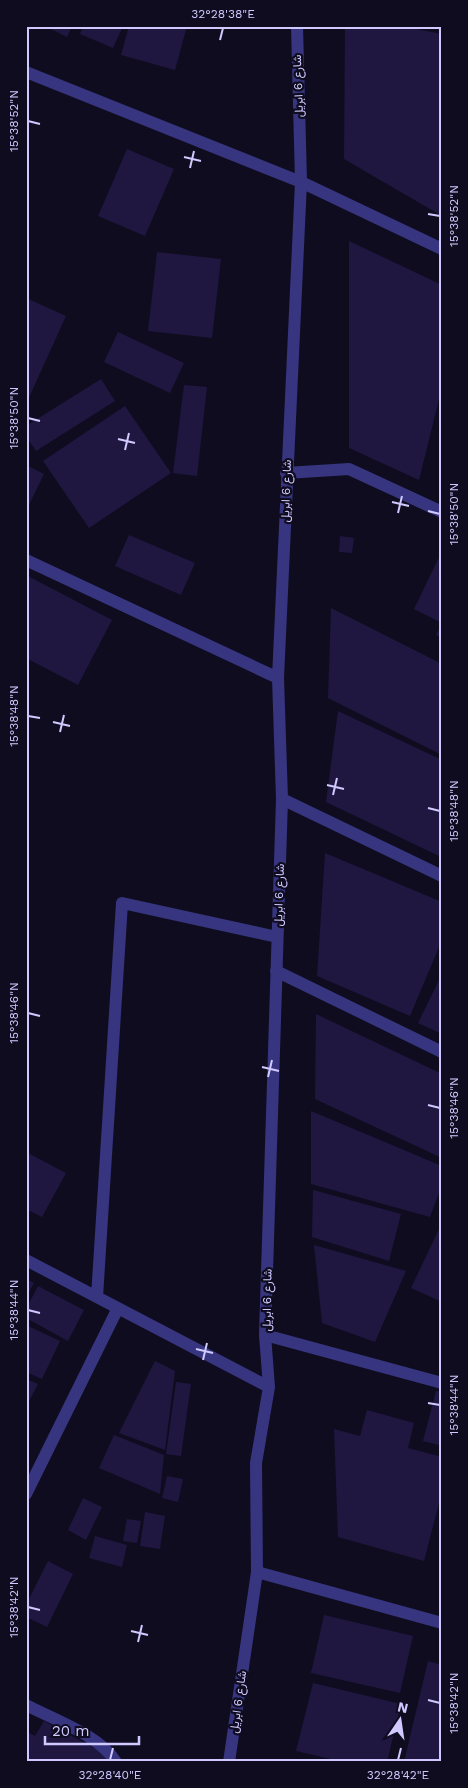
<svg xmlns="http://www.w3.org/2000/svg" width="468" height="1788" font-family="'Work Sans',Vazirmatn,sans-serif">
<rect width="100%" height="100%" fill="#0f0c1f"/>
<path fill="#1f1740" d="M45,26h27l-5,11z
M83,26h40l-10,22 -33,-14z
M129,26h58l-12,44 -54,-15z
M345,26h56l41,8v182l-98,-57z
M127,149l47,20 -29,67 -47,-20z
M349,241l93,44v102l-23,93 -70,-32z
M157,252l64,7 -9,79 -64,-7z
M26,298l40,18 -40,88z
M118,332l66,31 -14,30 -66,-31z
M101,379l14,22 -79,50 -10,-15v-10z
M184,385l23,2 -10,89 -24,-3z
M125,406l46,67 -82,55 -46,-67z
M26,465l18,9 -18,37z
M129,535l66,28 -14,32 -66,-29z
M340,536l14,2 -2,15 -13,-1z
M442,551v87l-6,-3 6,-12 -28,-14z
M26,575l86,45 -34,65 -52,-27z
M331,608l111,56v91l-114,-57z
M338,711l104,49 -1,97 -115,-55z
M325,853l117,49v38l-32,76 -93,-40z
M442,974v60l-24,-11z
M316,1014l126,60v84l-127,-59z
M311,1111l131,55v19l-12,32 -119,-33z
M26,1152l40,21 -24,44 -16,-8z
M313,1190l88,24 -12,47 -77,-24z
M440,1227l2,1v74l-31,-14z
M314,1245l92,26 -31,71 -53,-19z
M26,1279l8,4 -8,14z
M38,1286l46,24 -16,31 -42,-23v-9z
M26,1325l34,16 -18,38 -16,-7z
M155,1361l20,10 -10,79 -46,-17z
M26,1379l12,5 -12,23z
M176,1382l15,2 -10,72 -15,-2z
M436,1391l6,1v54l-19,-5z
M367,1410l47,13 -6,25 34,9v35l-18,69 -86,-24 -4,-108 26,7z
M114,1435l50,20 -4,39 -61,-26z
M167,1476l16,3 -5,23 -16,-4z
M83,1498l19,9 -16,33 -18,-10z
M145,1512l20,4 -5,33 -20,-3z
M127,1519l14,2 -4,22 -14,-2z
M95,1536l32,9 -5,22 -33,-9z
M48,1561l25,13 -26,53 -21,-10v-12z
M324,1615l89,21 -13,57 -89,-20z
M428,1661l14,4v97h-38z
M313,1683l88,21 -14,58h-43l-48,-11z
M44,1721l65,35 -4,6h-79v-31l9,5z"/>
<g fill="none" stroke-linecap="round" stroke-linejoin="round">
<path stroke="#37357f" stroke-width="12" d="M26,72l275,110 141,67
M286,473l63,-4 93,43
M26,560l252,118
M282,799l160,77
M276,971l166,81
M26,1260l243,127
M97,1297l25,-394 155,34
M265,1335l177,48
M26,1494l92,-186
M257,1572l185,51
M26,1705c29,15 73,30 90,57
M229,1762l28,-190 -1,-109 13,-76 -4,-52 17,-536 -4,-121 23,-496 -4,-156"/>
</g>
<path fill="none" stroke="#cfc9ff" stroke-width="2" d="M220,40l3,-12M28,121l12,3M184,157l17,4M190,168l4,-17M428,214l12,2M28,418l12,3M118,439l17,4M125,450l4,-17M392,502l17,4M428,511l12,3M398,513l4,-17M28,716l12,2M53,722l17,4M60,732l4,-17M327,785l17,4M333,795l4,-17M428,808l12,3M28,1013l12,3M262,1067l17,4M268,1077l4,-17M428,1105l12,3M28,1310l12,3M196,1349l17,4M203,1360l4,-17M428,1403l12,2M28,1607l12,3M131,1631l17,4M138,1642l4,-17M428,1700l12,3M110,1760l3,-12M398,1760l3,-12"/>
<g text-anchor="middle" stroke-width="4.5" stroke-linejoin="round" paint-order="stroke">
<g font-size="12" fill="#cfc9ff" stroke="#0f0c1f">
<text transform="translate(298 86) rotate(-92)" y="4">شارع 6 ابريل</text>
<text transform="translate(286 491) rotate(-88)" y="4">شارع 6 ابريل</text>
<text transform="translate(279 895) rotate(-88)" y="4">شارع 6 ابريل</text>
<text transform="translate(267 1300) rotate(-89)" y="4">شارع 6 ابريل</text>
<text transform="translate(238 1702) rotate(-82)" y="4">شارع 6 ابريل</text>
</g>
</g>
<rect width="468" height="1788" fill="none" stroke="#0f0c1f" stroke-width="55"/>
<g transform="translate(400 1720) rotate(13)" stroke="#0f0c1f" stroke-width="4" paint-order="stroke">
<path d="M0-4L9 19L0 12L-9 19Z" fill="#cfc9ff"/>
<text y="-8" font-size="14" font-weight="bold" text-anchor="middle" fill="#cfc9ff">N</text>
</g>
<path d="M45 1736v8h94v-8" fill="none" stroke="#cfc9ff" stroke-width="2.5"/>
<text x="52" y="1736" font-size="15" fill="#cfc9ff" stroke="#0f0c1f" stroke-width="4" paint-order="stroke">20 m</text>
<rect x="28" y="28" width="412" height="1732" fill="none" stroke="#cfc9ff" stroke-width="2"/>
<g font-size="12" text-anchor="middle" fill="#cfc9ff">
<text x="223" y="18">32°28'38"E</text>
<text transform="translate(14 121) rotate(-90)" y="4">15°38'52"N</text>
<text transform="translate(454 216) rotate(-90)" y="4">15°38'52"N</text>
<text transform="translate(14 418) rotate(-90)" y="4">15°38'50"N</text>
<text transform="translate(454 514) rotate(-90)" y="4">15°38'50"N</text>
<text transform="translate(14 716) rotate(-90)" y="4">15°38'48"N</text>
<text transform="translate(454 811) rotate(-90)" y="4">15°38'48"N</text>
<text transform="translate(14 1013) rotate(-90)" y="4">15°38'46"N</text>
<text transform="translate(454 1108) rotate(-90)" y="4">15°38'46"N</text>
<text transform="translate(14 1310) rotate(-90)" y="4">15°38'44"N</text>
<text transform="translate(454 1405) rotate(-90)" y="4">15°38'44"N</text>
<text transform="translate(14 1607) rotate(-90)" y="4">15°38'42"N</text>
<text transform="translate(454 1703) rotate(-90)" y="4">15°38'42"N</text>
<text x="110" y="1779">32°28'40"E</text>
<text x="398" y="1779">32°28'42"E</text>
</g>
</svg>
